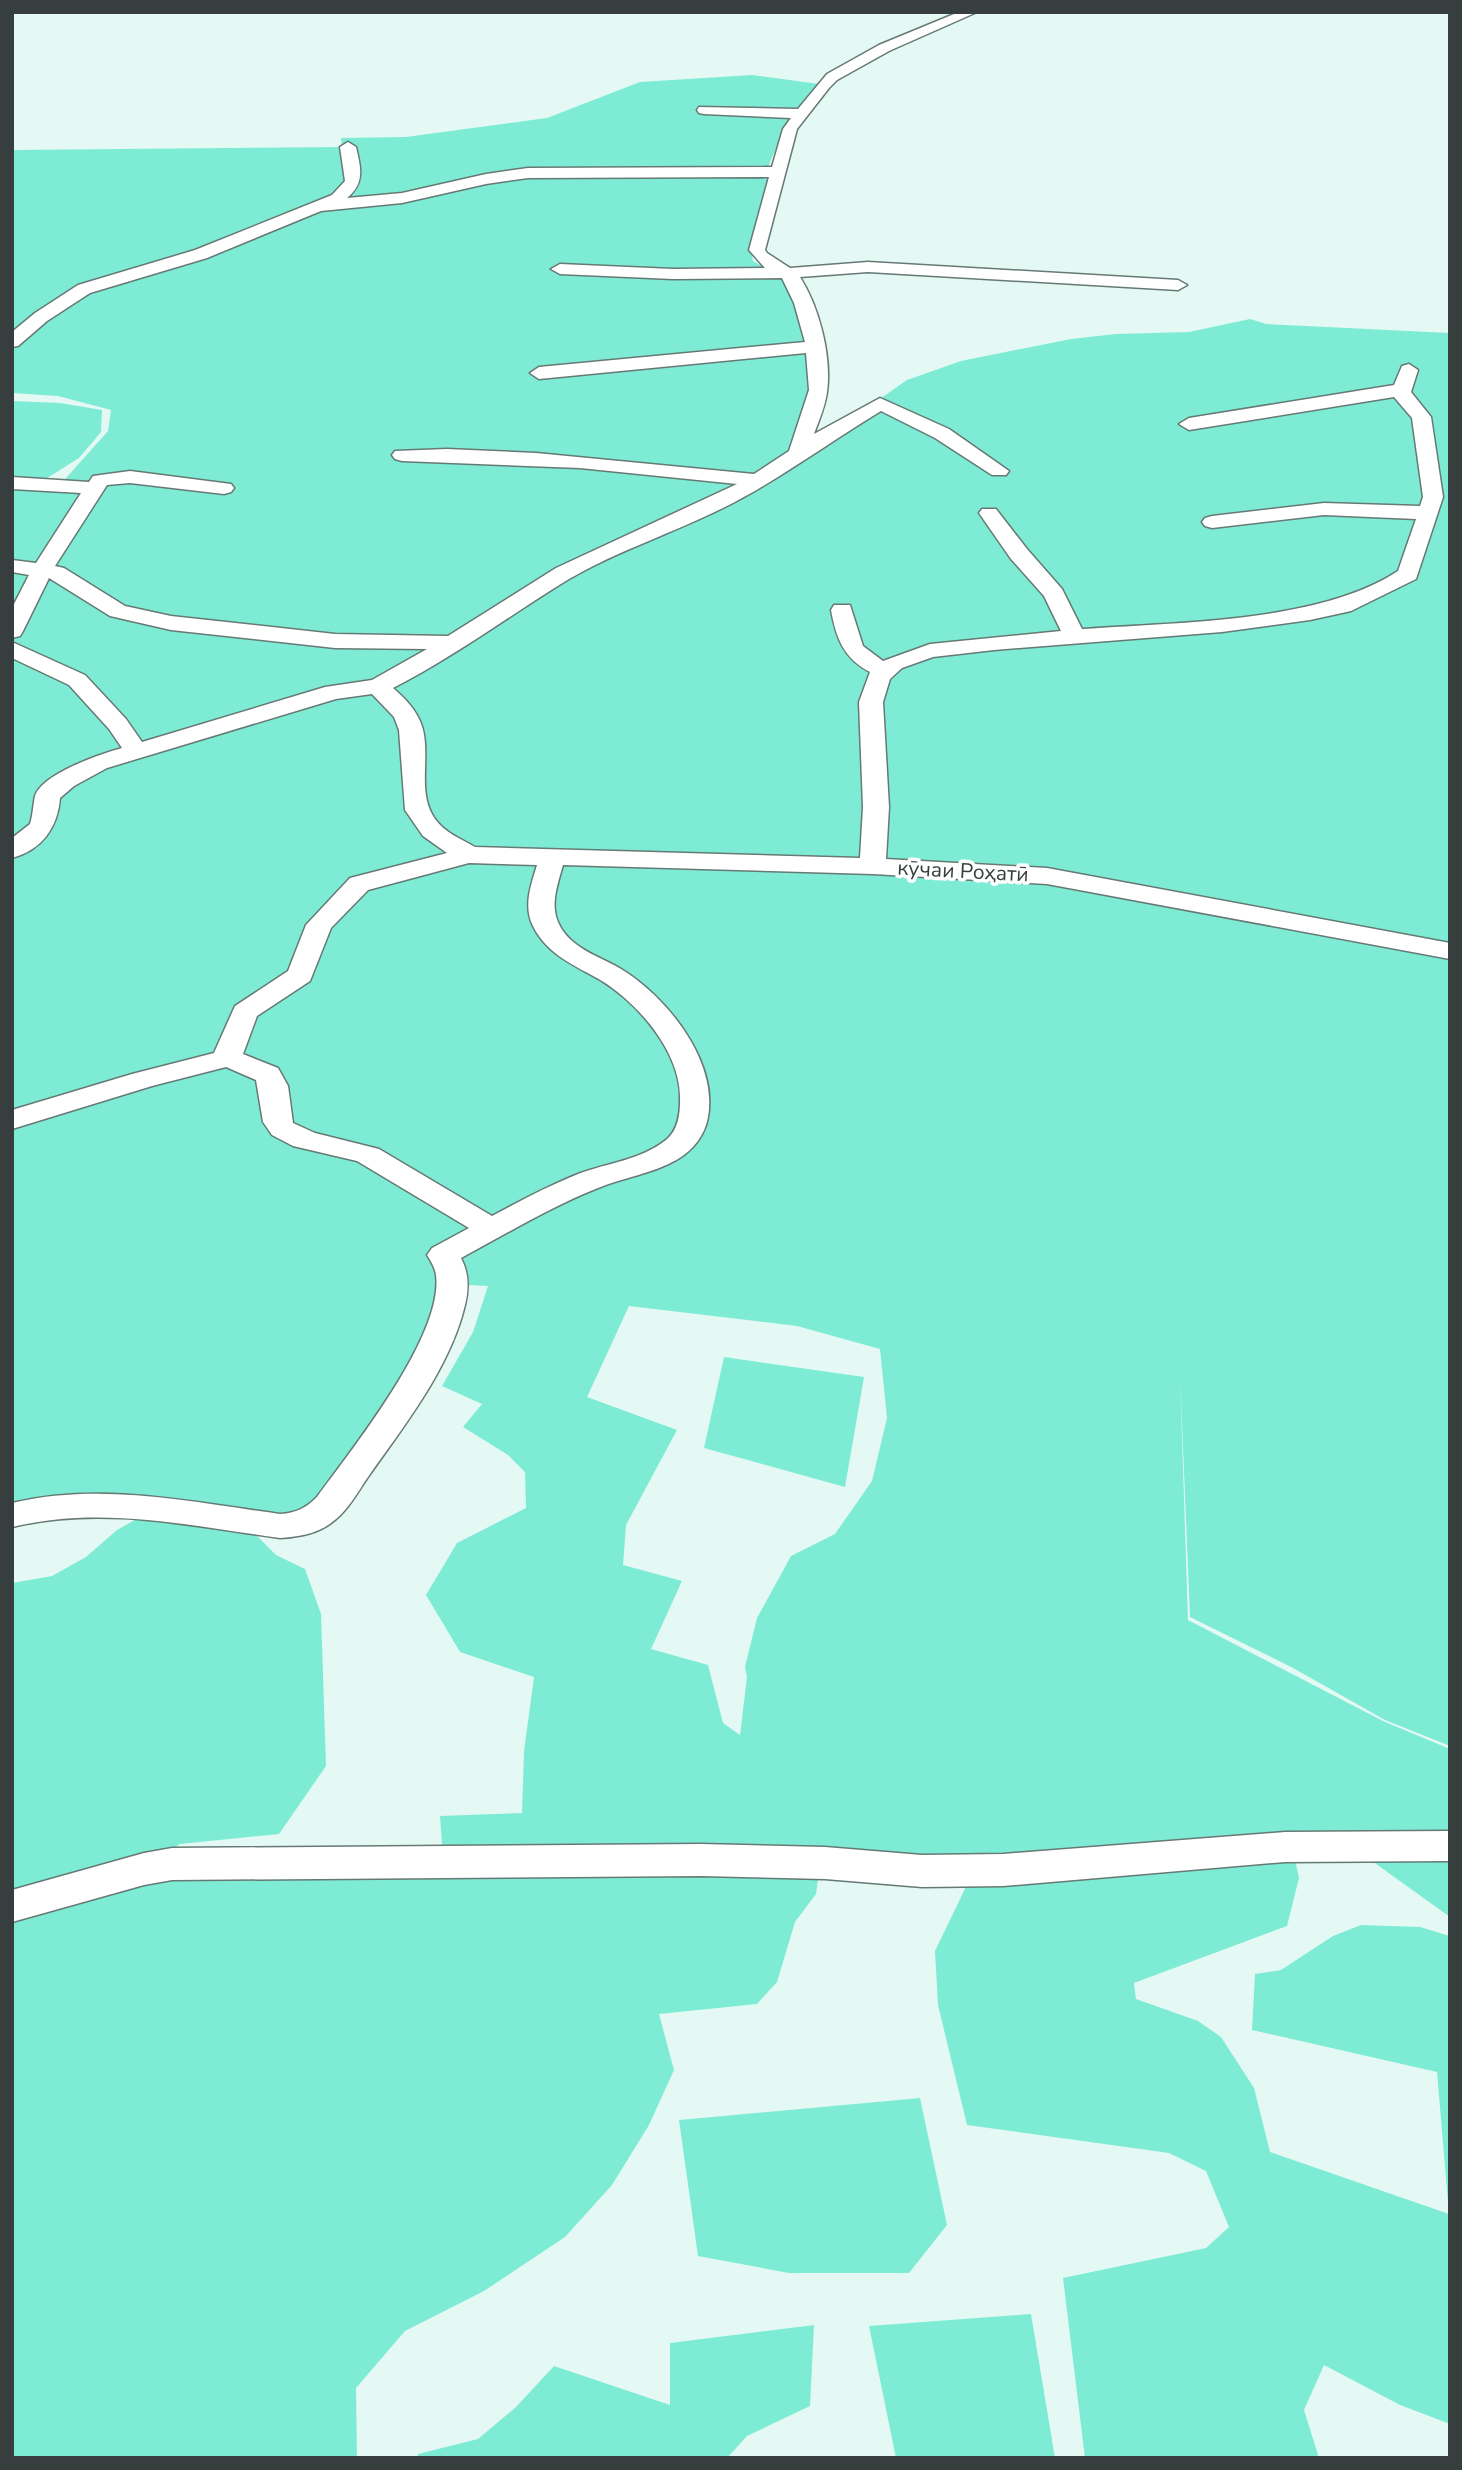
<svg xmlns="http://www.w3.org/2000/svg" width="1462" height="2470" font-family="'Nunito Sans',sans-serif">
<rect width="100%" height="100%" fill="#e4f9f4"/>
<path fill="#7eecd5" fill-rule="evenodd" d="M752,75l67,9 -35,45 -18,43 2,19 -18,53 3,17 42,23 30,105 -24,65 106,-74 54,-19 110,-22 45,-5 73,-2 61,-13 16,5 184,9v1413l-65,-26 -92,-52 -103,-51 -10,-242 8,245 195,101 67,28v168l-92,-66 -67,-10 8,37 -12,48 -153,57 2,16 62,22 23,16 33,51 16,64 179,62 -12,-142 -185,-42 3,-56 26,-4 52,-34 28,-11 59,2 30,9v488l-50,-19 -76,-40 -20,45 15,48h-234l-22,-180 143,-30 23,-21 -23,-56 -37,-18 -202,-28 -29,-120 -3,-54 39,-81 -154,-6 -4,30 -21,28 -18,60 -20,22 -98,10 15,56 -25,55 -37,60 -47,52 -81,54 -79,40 -49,57 1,70h-345v-875l40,-7 34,-19 31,-27 39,-22 -144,10v-1033l46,2 50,-56 3,-21 -53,-14 -46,-3v-243l330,-3 -1,-9 65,-1 141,-19 93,-36zM451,1284l37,2 -15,46 -31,54 40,18 -19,23 45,28 17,17 1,36 -69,35 -31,52 34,57 74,25 -10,74 -2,62 -82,3 3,43 -297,8 34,-23 99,-10 47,-68 -5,-152 -16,-45 -29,-14 -27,-27 89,-25zM629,1306l168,20 83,23 7,69 -15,63 -37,53 -44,22 -34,62 -12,49 2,10 -7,58 -17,-12 -15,-58 -57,-16 31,-68 -59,-16 3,-40 51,-95 -90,-33z
M12,401l48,2 42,7 -1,22 -22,26 -35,22 -32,-2z
M724,1357l140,20 -19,110 -141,-39z
M920,2098l27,127 -38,48h-120l-91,-17 -19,-136z
M1031,2314l24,144h-159l-27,-132z
M814,2325l-4,81 -63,30 -20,22h-309v-4l60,-15 38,-32 38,-41 116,39v-62z"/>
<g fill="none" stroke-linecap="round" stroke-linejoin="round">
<defs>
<path id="minor" d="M959,12h18l-88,39 -52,29 -8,8 -32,41 -32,121 2,3 23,15 78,-6 310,18 9,5 -9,5 -310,-18 -68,5c19,30 32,79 27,115 -2,15 -8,28 -13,42l66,-36 69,31 60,42 -3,4h-14l-57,-37 -54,-27c-53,32 -102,69 -158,97 -50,25 -106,43 -154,71 -59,36 -115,78 -176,109 9,8 19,17 25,29 17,30 -4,73 17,102 9,13 26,20 40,28l385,11 3,-51 -4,-105 11,-30c-26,-13 -34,-34 -39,-62l3,-5h16l13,41 20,15 47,-17 131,-13 -17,-35 -33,-37 -32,-46 3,-4h14l31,40 35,40 20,40c94,-7 237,-6 316,-58l18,-52 -92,-4 -112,13 -7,-2 -3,-4 3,-4 7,-2 112,-13 96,3 3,-9 -11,-79 -18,-21 -205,33 -10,-6 10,-6 205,-33 8,-19 7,-2 9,6 -7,22 20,25 12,80 -27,82 -65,32 -41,9 -88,12 -228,18 -61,7 -31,11 -12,11 -7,23 6,105 -3,52 161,9 403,75v16l-403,-75 -174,-10 -310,-9c-5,18 -13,39 -5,57 11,26 41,34 63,47 46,28 97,92 87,148 -3,18 -15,33 -30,42 -25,15 -54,18 -80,29 -48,19 -92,46 -137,70 8,15 8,31 4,47 -15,63 -61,121 -97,172 -11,16 -21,35 -37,46 -14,11 -34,14 -51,15 -90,-12 -178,-33 -268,-11v-24c90,-21 178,-1 268,11 16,-1 26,-6 37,-17 35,-48 127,-162 119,-222 -1,-7 -5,-14 -9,-20l5,-7 37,-20 -112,-67 -64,-15 -21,-11 -9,-13 -7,-42 -30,-13 -74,19 -140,43v-19l120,-36 82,-21 21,-47 53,-35 18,-46 44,-47 97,-25 -24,-17 -18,-26 -6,-80 -5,-13 -22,-23 -36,5 -229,69 -33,18 -14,12c-2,29 -18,52 -48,60v-20l18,-14c3,-9 3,-19 5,-28 8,-23 66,-42 87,-48l-13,-19 -40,-44 -57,-27v-16l73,33 41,44 16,23 183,-55 47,-7 55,-31 -92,-1 -164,-18 -61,-14 -61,-38 -26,53 -3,5 -8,2v-30l17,-33 -17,-3v-12l24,3 45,-70 -69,-4v-12l77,5 4,-6 37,-5 101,13 3,4 -3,4 -7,2 -94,-11 -23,2 -52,81 9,2 61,38 46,10 164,18 113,2 108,-68 181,-84 -157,-16 -178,-7 -7,-2 -3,-4 3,-4 52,-2 89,4 218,21 35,-23 20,-61 -3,-37 -267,26 -9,-6 9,-6 266,-25 -11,-39 -12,-25 -109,1 -113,-5 -9,-5 9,-5 113,5 92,-1 -16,-18 20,-73 -241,1 -42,6 -84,19 -81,8 -114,47 -117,35 -43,28 -29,25 -6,1v-15l23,-19 43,-28 117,-35 137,-55 13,-14 -5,-34 8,-5 8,5c5,21 9,36 -9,51l55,-5 84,-19 42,-6 244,-1 11,-38 8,-11 -87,-4 -5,-1 -2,-3 2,-3 99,2 29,-35 52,-29zM469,863l68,2c-6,20 -14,41 -4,61 15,30 42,39 69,55 38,24 80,73 78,120 0,14 -2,29 -14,39 -25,20 -59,23 -88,34 -30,12 -58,27 -86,42l-113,-67 -64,-16 -22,-10 -5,-37 -10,-18 -35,-14 14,-38 53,-35 21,-53 37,-38z
M1450,1831v30l-165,1 -282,24 -81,1 -97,-8 -124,-3 -529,4 -28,5 -132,37v-32l132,-37 28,-5 529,-4 124,3 97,8 81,-1 282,-22z"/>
</defs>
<use href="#minor" stroke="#667974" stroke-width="3"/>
<use href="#minor" fill="#fff" fill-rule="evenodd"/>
</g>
<g text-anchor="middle" stroke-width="7" stroke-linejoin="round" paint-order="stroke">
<g font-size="21" fill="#363f3d" stroke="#fff">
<text transform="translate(963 871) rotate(3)" y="7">кӯчаи Роҳатӣ</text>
</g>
</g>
<rect width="1462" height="2470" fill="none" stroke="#363f3d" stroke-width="28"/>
</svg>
